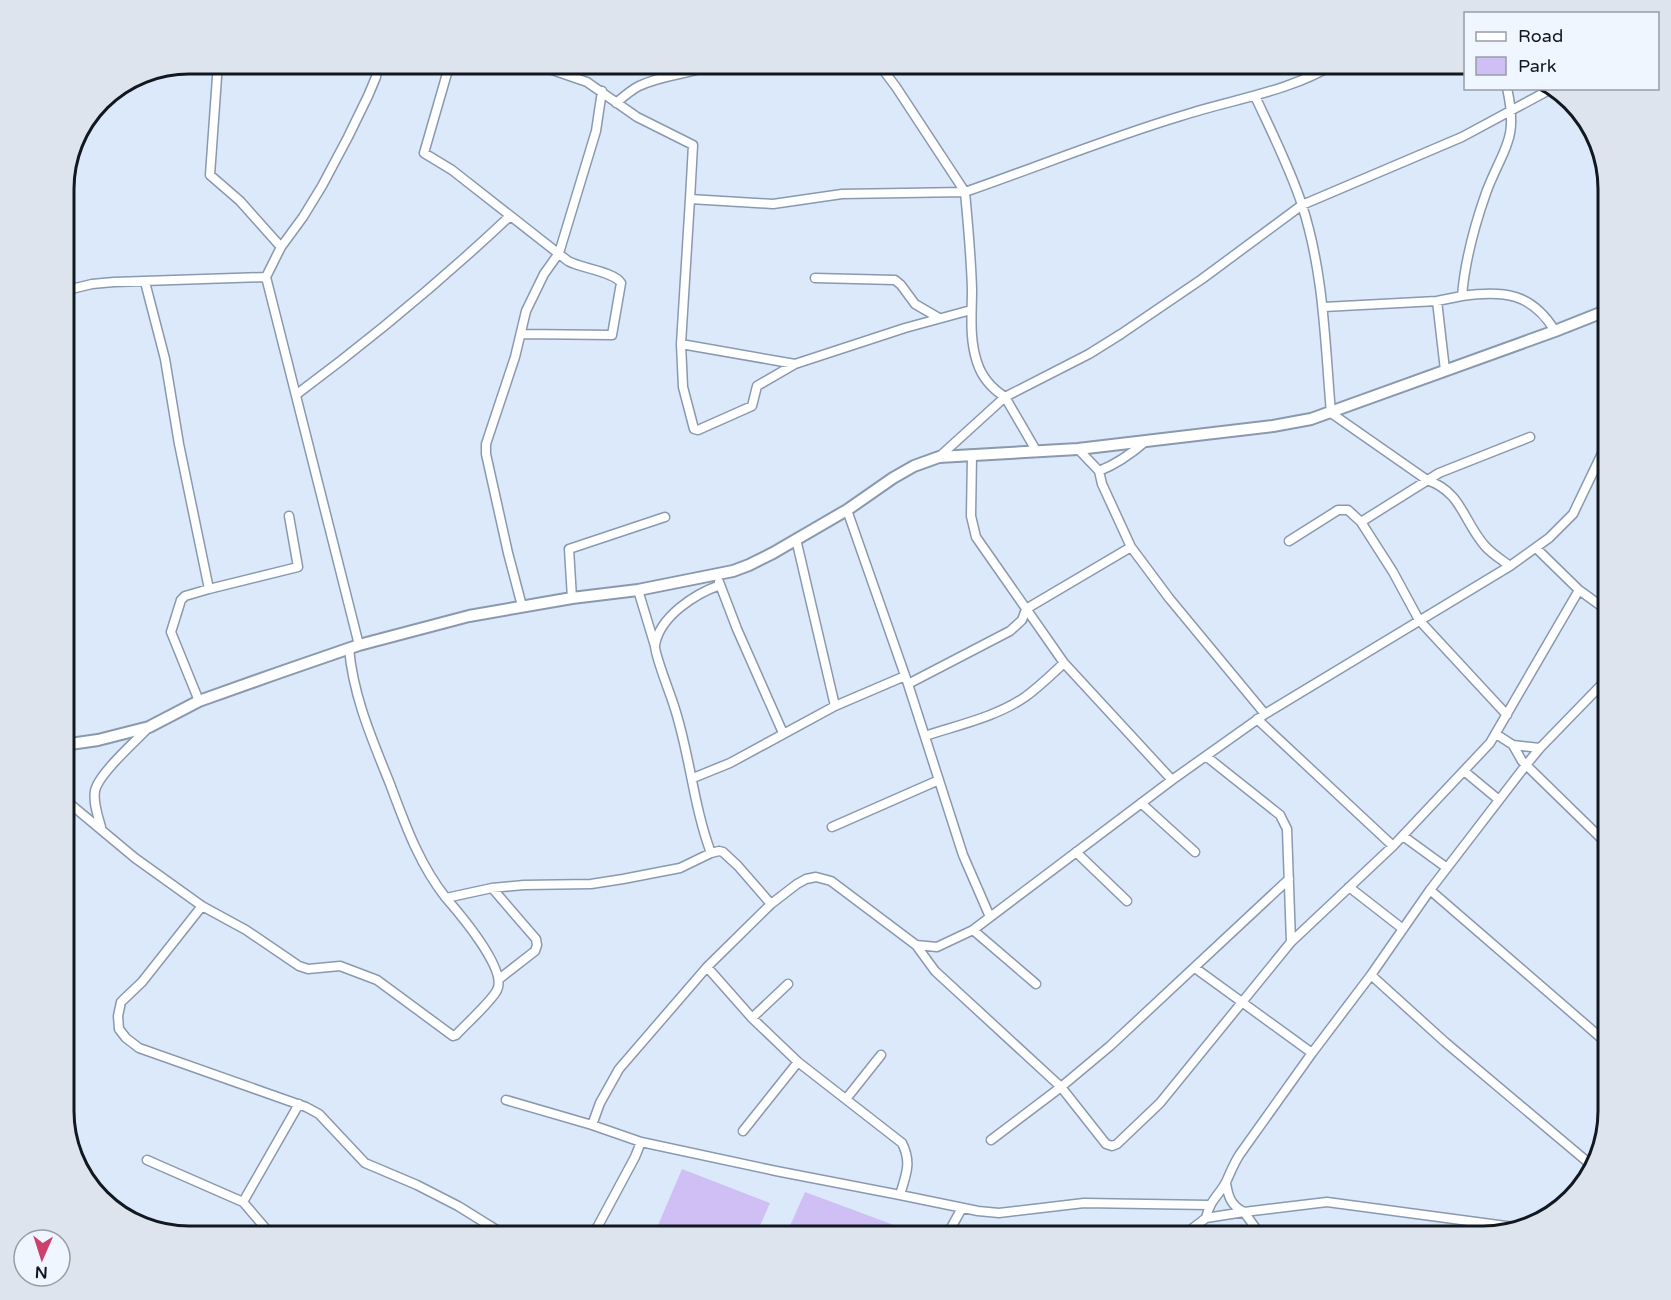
<svg xmlns="http://www.w3.org/2000/svg" width="1671" height="1300" font-family="'Varela Round',sans-serif">
<rect width="100%" height="100%" fill="#dce9fb"/>
<path fill="#d0bff5" d="M682,1169l88,34 -15,34h-102z
M805,1192l89,33 -5,12h-104z"/>
<g fill="none" stroke-linecap="round" stroke-linejoin="round">
<defs>
<path id="minor" d="M218,63l-8,112 30,26 41,46
M450,63l-26,90 28,17 116,91c12,7 47,11 53,22l-9,52 -90,-1
M532,63l55,19 50,35 56,28 -3,54 83,5 69,-10 123,-2
M878,63l18,24 69,105
M1507,88c12,54 -4,59 -21,105 -12,34 -21,67 -24,103 42,-6 70,-3 93,35
M1255,96c16,35 35,72 47,109 22,68 23,138 29,208l96,67c35,12 36,41 58,66 7,8 17,14 25,20
M616,103c7,-6 15,-13 23,-17 25,-12 54,-12 79,-23
M690,199l-9,145 114,20 110,-36 66,-18
M815,278l80,2 6,5 14,19 24,14
M145,282l20,77 14,85 30,145 -24,7 -4,4 -10,32 28,69
M63,291l29,-7 22,-2 152,-5
M1437,301l8,69
M1324,307l113,-6 25,-5
M681,344l2,43 11,42 4,1 54,-24 5,-20 38,-22
M297,394c74,-55 145,-114 213,-178
M1078,449l21,22 3,13 29,63 38,51 96,116
M1037,452l-32,-55 84,-43 32,-20 81,-55 100,-74 160,-68 91,-49
M972,455l-1,61 5,21 88,126 108,117
M939,457l66,-60c-14,-9 -23,-19 -28,-35 -8,-24 -5,-49 -5,-73 -1,-33 -4,-65 -7,-97 72,-25 143,-54 216,-76 52,-17 108,-24 155,-53
M1099,471c18,-7 32,-17 47,-30
M847,510l61,174 55,171 27,62
M796,539l39,167
M1289,541l49,-31h10l13,12
M1536,548l43,42 29,21
M719,582l18,47 46,104
M209,589l89,-22 -9,-51
M638,590l17,56
M572,598l-3,-49 96,-32
M522,606l-14,-53 -22,-99v-10l29,-87 11,-46 18,-37 15,-21 37,-122 6,-40
M359,645l-93,-368 15,-30 22,-30 19,-31 26,-49 20,-41 8,-19 2,-14
M349,648c4,48 23,91 41,136 15,40 29,80 56,114l46,-10 32,-3 67,-1 32,-5 57,-11 31,-15 8,-2 4,1 15,14 33,38
M908,684l102,-53 12,-11 4,-11 105,-62
M1507,715l-88,-95 -26,-48 -32,-50 78,-49 91,-36
M1257,719l136,127
M1496,734l17,11 9,16 86,84
M925,736c33,-11 71,-19 100,-39 14,-10 26,-22 39,-34
M1513,745l27,3
M1207,757l73,58 7,14 4,113
M1464,771l35,29
M693,778l37,-15 105,-57 70,-30
M63,798l72,60 67,48 -60,76 -21,20 -3,14 1,13 7,9 13,10 167,59 13,7 46,49 52,22 41,21 50,31
M1141,803l54,49
M101,827c-3,-11 -8,-24 -6,-36 3,-17 41,-50 54,-64
M832,827l107,-47
M1403,836l44,32
M1076,852l51,49
M711,853c-18,-48 -21,-99 -37,-147 -3,-11 -20,-52 -19,-61 5,-29 40,-51 65,-60
M1349,887l54,42
M492,888l44,51 1,6 -2,6 -36,28
M1430,890l178,154
M202,906l44,24 53,36 9,3 32,-3 37,14 76,56 3,-1c9,-10 36,-34 41,-45 11,-20 -38,-77 -51,-92
M973,930l63,54
M916,945l19,26 126,116 45,57 6,2 5,-2 43,-41 131,-161 102,-96 97,-103 89,-153
M707,967l45,51 46,44 104,81c10,20 4,31 -2,52l78,16 21,2 85,-10 125,2
M1195,968l117,85
M1371,975l74,67 145,122
M752,1018l36,-34
M846,1099l35,-44
M506,1100l86,25
M743,1131l55,-69
M991,1140l70,-53 49,-41 179,-167
M641,1142l135,29 124,24
M147,1160l96,42 56,-98
M1226,1183c2,13 5,23 18,29l83,-10 194,26
M243,1202l30,35
M1206,1218c4,-19 14,-23 21,-38 4,-9 7,-17 13,-26l72,-101 59,-78 59,-85 96,-125 14,-17 68,-70
M592,1237l43,-80 6,-15 -49,-17 8,-22 19,-34 88,-102 64,-63 26,-20 9,-5 10,-2 15,4 85,64 21,2 36,-17 199,-150 93,-66 245,-148 39,-28 24,-24 35,-73
M946,1237l16,-29
M1173,1237l16,-6 17,-13 38,-6 18,25"/>
<path id="tertiary" d="M63,745l35,-5 51,-13 50,-26 79,-28 81,-28 110,-29 103,-18 66,-8 95,-19 16,-6 24,-12 74,-43 46,-32 21,-12 25,-9 139,-8 195,-23 38,-7 244,-88 53,-21"/>
</defs>
<use href="#minor" stroke="#8a99ae" stroke-width="11"/>
<use href="#tertiary" stroke="#8a99ae" stroke-width="14"/>
<use href="#minor" stroke="#fff" stroke-width="8"/>
<use href="#tertiary" stroke="#fff" stroke-width="10"/>
</g>
<path d="M0 0H1671V1300H0ZM189 74H1483A115 115 0 0 1 1598 189V1111A115 115 0 0 1 1483 1226H189A115 115 0 0 1 74 1111V189A115 115 0 0 1 189 74Z" fill="#dde4ed" fill-rule="evenodd"/>
<path fill="none" stroke="#121820" stroke-width="3" d="M189 74H1483A115 115 0 0 1 1598 189V1111A115 115 0 0 1 1483 1226H189A115 115 0 0 1 74 1111V189A115 115 0 0 1 189 74Z"/>
<rect x="1464" y="12" width="195" height="78" fill="#eff6ff" stroke="#979da6" stroke-width="1.5"/>
<rect x="1476" y="32" width="30" height="9" fill="#ffffff" stroke="#979da6" stroke-width="1.5"/>
<text x="1518" y="42" font-size="18" fill="#121820">Road</text>
<rect x="1476" y="57" width="30" height="18" fill="#d0bff5" stroke="#979da6" stroke-width="1.5"/>
<text x="1518" y="72" font-size="18" fill="#121820">Park</text>
<g transform="translate(42 1258) rotate(183)"><circle r="28" fill="#eff6ff" stroke="#979da6" stroke-width="1.5"/>
<path d="M0-4.5L10 22L0 15L-10 22Z" fill="#cd406d"/>
<text y="-9" font-size="16" font-weight="bold" text-anchor="middle" fill="#121820">N</text>
</g>
</svg>
